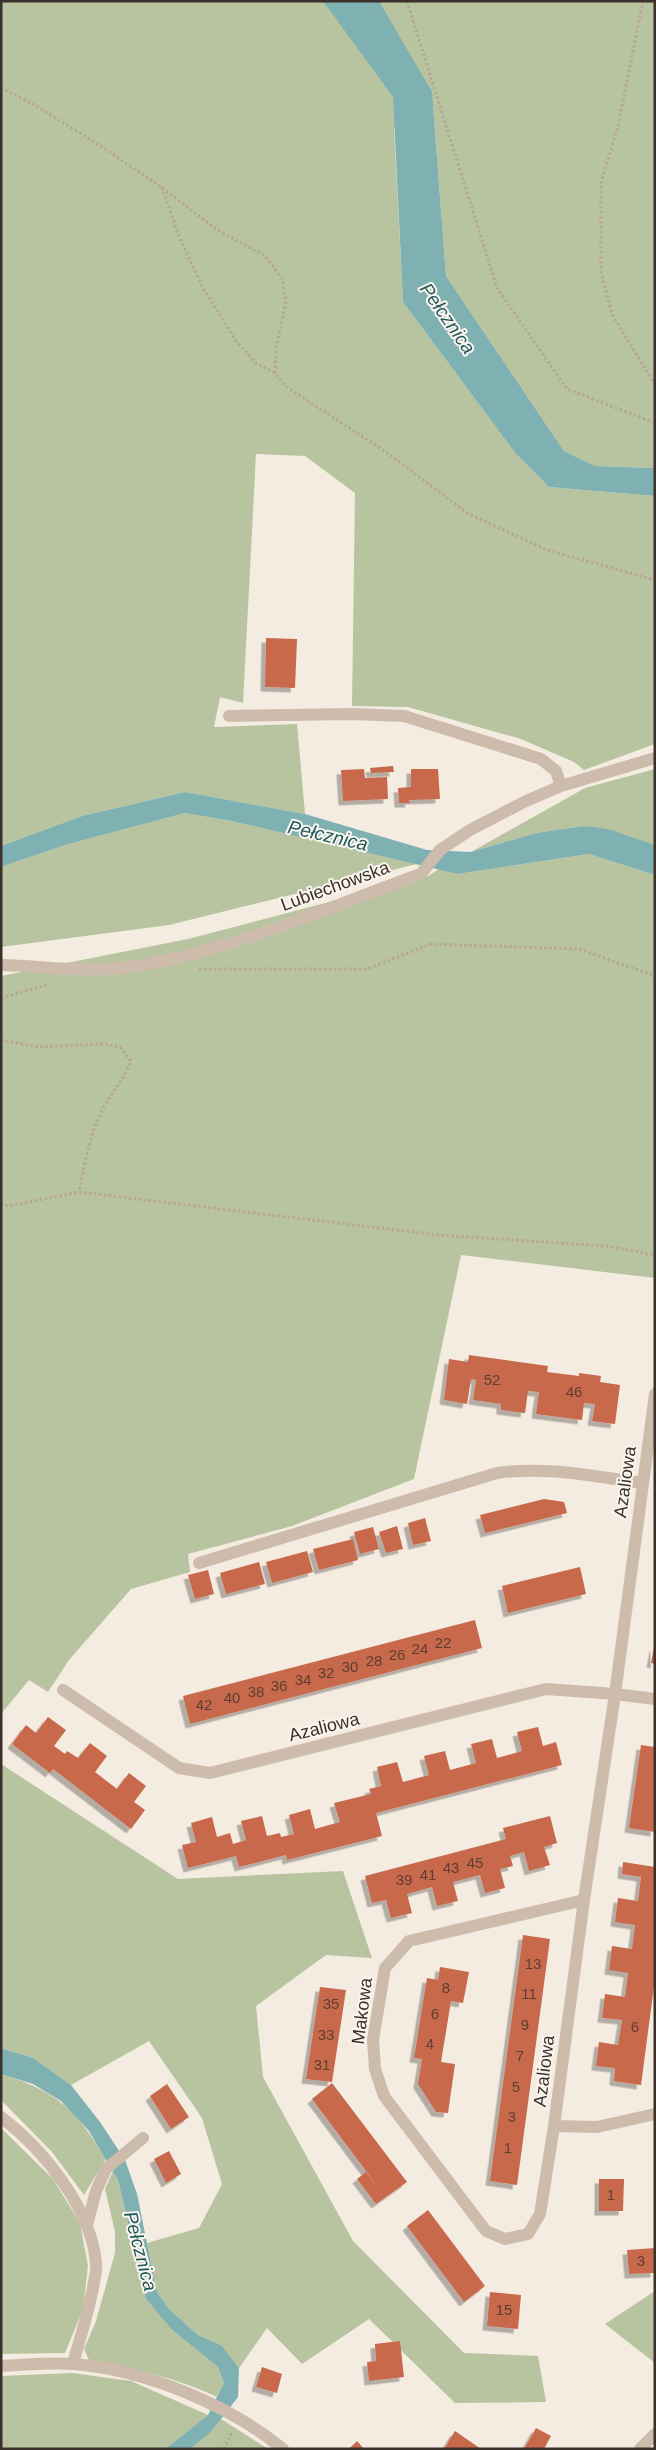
<svg xmlns="http://www.w3.org/2000/svg" width="656" height="2450" font-family="Helvetica,sans-serif">
<defs>
<filter id="shadow"><feDropShadow dx="-4.5" dy="4.5" stdDeviation="0" flood-color="#0004"/></filter>
</defs>
<rect width="100%" height="100%" fill="#f4ebe1"/>
<path fill="#b8c4a0" d="M1,1h654v467l-60,-2 -31,-15 -118,-175 -13,-170 -39,22 9,174 113,152 33,33 106,9v248l-71,26 -10,-8 -53,-23 -113,-32 -56,-1 3,-213 -50,-37 -49,-2 -13,249 -23,-6 -6,30 83,-3 8,90 -120,-22 -103,24 -81,30z
M655,769v76l-71,-19 -48,7 -65,19 114,-64z
M185,813l46,8 186,43 -248,61 -168,22v-80l64,-22z
M589,854l66,21v403l-194,-23 -47,224 -122,47 -104,28 2,18 -59,17 -62,71 -21,32 -19,-12 -28,34v-738l187,-37 240,-63 11,-7 19,5z
M1,1764l177,115 165,-8 29,87 -46,-3 -70,51 7,71 90,164 111,112 74,3 8,46 -91,1 -86,-84 -67,45 -35,-36 -28,40 -17,-21 -24,-12 -29,-26 -12,-17 -10,-49 52,-15 23,-44 -20,-66 -53,-77 -78,44 -38,-27 -32,-10z
M1,2074c56,17 75,36 105,85l-22,36 -32,-43 -51,-52z
M1,2128l52,51 27,44 8,43 -5,43 -18,44 -64,1z
M113,2171l5,9 28,119 26,31 46,37 6,16 -7,14c-40,-19 -84,-29 -128,-37l-5,-11 12,-28 19,-68v-21l-10,-43z
M655,2291v72l-50,-39z
M72,2373l59,8 77,34 -43,34h-164v-73z
M221,2419l47,30h-78l21,-17z"/>
<path fill="#7fb0b2" d="M323,1h56l53,91 14,184 118,175 31,15 60,2v28l-106,-9 -33,-33 -113,-152 -10,-205z
M185,792l120,22 122,36 44,2 65,-19 48,-7 24,3 47,16v30l-66,-21 -131,20 -227,-53 -46,-8 -120,32 -64,22v-21l81,-30z
M1,2048l32,10 38,27 29,37 25,38 12,34 20,98 12,17 29,26 24,11 17,22 -1,29 -27,35 -21,17h-25l43,-34 16,-32 -6,-16 -46,-37 -26,-31 -28,-119 -29,-49 -28,-30 -28,-17 -32,-10z"/>
<path fill="#c8694b" filter="url(#shadow)" d="M266,638l31,1 -2,49 -30,-1z
M393,766l1,6 -23,1 -1,-5z
M364,769l1,9 22,-1 1,22 -45,2 -2,-31z
M411,769h27l2,30 -28,1h-3l1,3h-11l-1,-15 13,-1z
M469,1355l79,11 -1,6 32,4v-3l22,3 -1,6 20,3 -5,39 -23,-3 3,-17 -11,-1 -2,17 -46,-6 3,-22 -11,-1 -3,22 -24,-3v-6l-28,-4 3,-20 -5,-1 -4,25 -23,-4 5,-41 19,3z
M544,1499l20,3 3,11 -82,20 -5,-18z
M425,1518l6,23 -18,4 -5,-22z
M397,1526l6,23 -17,4 -7,-21z
M373,1527l6,22 -19,5 -6,-22z
M353,1539l5,21 -39,10 -6,-21z
M307,1551l6,21 -41,11 -6,-21z
M259,1562l6,22 -39,10 -6,-21z
M580,1567l6,27 -78,19 -6,-27z
M208,1570l6,24 -19,5 -7,-24z
M475,1620l7,28 -292,76 -7,-28z
M654,1647h1v17l-4,-1z
M48,1717l18,13 -12,16 11,8 2,-3 11,7 12,-15 17,13 -12,16 22,17 12,-16 17,13 -12,16 11,8 -14,19 -78,-60 -3,4 -38,-29 14,-19 10,8z
M538,1727l5,19 13,-4 6,23 -186,48 6,23 -95,24 -1,-5 -47,12 -3,-11 -48,12 -6,-23 14,-3 -5,-19 21,-6 5,20 13,-4 3,11 13,-4 -5,-19 21,-5 5,20 13,-3 1,4 13,-3 -5,-19 21,-6 5,20 14,-4 11,-3 -6,-19 37,-9 -2,-5 12,-3 -4,-19 20,-5 6,20 26,-7 -5,-19 21,-5 5,19 26,-7 -5,-19 21,-5 5,19 25,-7 -5,-19z
M641,1745l14,2v85l-26,-4z
M550,1816l7,27 -13,4 6,18 -21,6 -5,-19 -14,4 3,10 -13,3 5,19 -20,5 -5,-18 -27,7 5,19 -21,5 -5,-19 -25,7 5,19 -21,5 -5,-18 -14,3 -7,-27 141,-37 -3,-11z
M623,1862l32,5v112l-14,106 -27,-4 1,-13 -19,-2 3,-24 19,3 4,-25 -20,-2 3,-24 20,3 3,-24 -19,-3 3,-24 20,3 3,-24 -20,-3 3,-24 20,3 3,-24 -19,-3z
M523,1935l27,4 -33,246 -27,-4z
M440,1967l29,5 -6,31 -12,-2 -10,61 14,2 -7,49 -12,-1 -18,-28 4,-25 -8,-1 13,-80 11,2z
M320,1987l26,3 -14,92 -26,-3z
M332,2083l75,99 -31,22 -19,-25 9,-7 12,15 -66,-88z
M167,2084l22,33 -18,12 -21,-33z
M169,2151l12,23 -15,9 -12,-24z
M599,2179h25l-1,32h-24z
M428,2210l57,76 -21,16 -57,-76z
M655,2248v25l-26,1 -2,-24z
M490,2292l31,3 -3,34 -31,-3z
M400,2341l4,36 -35,4 -2,-19 9,-1 -1,-17z
M262,2367l20,7 -5,19 -21,-6z
M536,2428l15,8 -7,13h-20z
M455,2431l26,18h-37z
M357,2441l7,8h-15z"/>
<g fill="none" stroke-linecap="round" stroke-linejoin="round">
<path stroke="#b9a596" stroke-width="3" stroke-dasharray="2.5 2.5" stroke-linecap="butt" d="M407,1l90,287 70,101 88,34
M643,1l-25,125 -17,57v89l11,42 43,71
M1,88l32,16 66,41 62,42 55,42 49,27 17,23 4,23 -10,48 -1,23 10,13 104,68 78,59 80,37 108,30
M162,187l16,47 25,54 33,53 20,22 19,10
M199,969h168l64,-25 148,5 73,26 3,5
M1,998l49,-14
M1,1040l37,7 68,-3 14,3 11,14c-8,21 -20,31 -29,50 -13,24 -17,54 -23,81
M1,1203l7,3 71,-14 359,43 168,11 49,9
M224,2449l8,-17"/>
<path stroke="#cdbbac" stroke-width="12" d="M229,716l123,-2 52,2 137,43 15,12 5,15
M1,965c43,1 86,8 129,2 100,-15 196,-59 291,-93l19,-24 30,-20 56,-29 35,-15 94,-28
M199,1563l298,-90c49,-7 96,3 145,10
M63,1690l116,78 31,5 336,-84 69,5 40,5
M584,1900l-175,41 -24,27 -12,72 2,29 9,27 102,135 19,8 23,-5 12,-20 14,-88 30,-226 31,-206 40,-300
M1,2117c42,32 91,92 95,147 1,5 -1,12 -2,18 -5,29 -13,54 -21,81
M554,2126l43,1 58,-13
M87,2225l9,-34 10,-22 37,-31
M1,2366c24,-1 49,-4 73,-2 71,6 154,40 209,85
M640,2449l15,-15"/>
</g>
<g text-anchor="middle" stroke-width="4" stroke-linejoin="round" paint-order="stroke">
<g font-size="15" fill="#5e3e33">
<text x="492" y="1385">52</text>
<text x="574" y="1397">46</text>
<text x="443" y="1648">22</text>
<text x="420" y="1654">24</text>
<text x="397" y="1660">26</text>
<text x="374" y="1666">28</text>
<text x="350" y="1672">30</text>
<text x="326" y="1678">32</text>
<text x="303" y="1685">34</text>
<text x="279" y="1691">36</text>
<text x="256" y="1697">38</text>
<text x="232" y="1703">40</text>
<text x="204" y="1710">42</text>
<text x="475" y="1868">45</text>
<text x="451" y="1873">43</text>
<text x="428" y="1880">41</text>
<text x="404" y="1885">39</text>
<text x="533" y="1969">13</text>
<text x="446" y="1993">8</text>
<text x="529" y="1999">11</text>
<text x="331" y="2009">35</text>
<text x="435" y="2019">6</text>
<text x="525" y="2030">9</text>
<text x="635" y="2032">6</text>
<text x="326" y="2040">33</text>
<text x="430" y="2049">4</text>
<text x="520" y="2061">7</text>
<text x="322" y="2070">31</text>
<text x="516" y="2092">5</text>
<text x="512" y="2122">3</text>
<text x="508" y="2153">1</text>
<text x="611" y="2200">1</text>
<text x="641" y="2266">3</text>
<text x="504" y="2315">15</text>
</g>
<g font-size="18" fill="#3b302b" stroke="#fbf5ee">
<text transform="translate(335 886) rotate(-20)" y="6">Lubiechowska</text>
<text transform="translate(625 1482) rotate(-82)" y="6">Azaliowa</text>
<text transform="translate(324 1727) rotate(-14)" y="6">Azaliowa</text>
<text transform="translate(362 2011) rotate(-83)" y="6">Makowa</text>
<text transform="translate(544 2071) rotate(-83)" y="6">Azaliowa</text>
</g>
<g font-size="19" font-style="italic" fill="#1f5a5e" stroke="#fbf5ee">
<text transform="translate(448 318) rotate(55)" y="7">Pełcznica</text>
<text transform="translate(328 835) rotate(13)" y="7">Pełcznica</text>
<text transform="translate(141 2251) rotate(75)" y="7">Pełcznica</text>
</g>
</g>
<rect width="656" height="2450" fill="none" stroke="#3b302b" stroke-width="5"/>
</svg>
